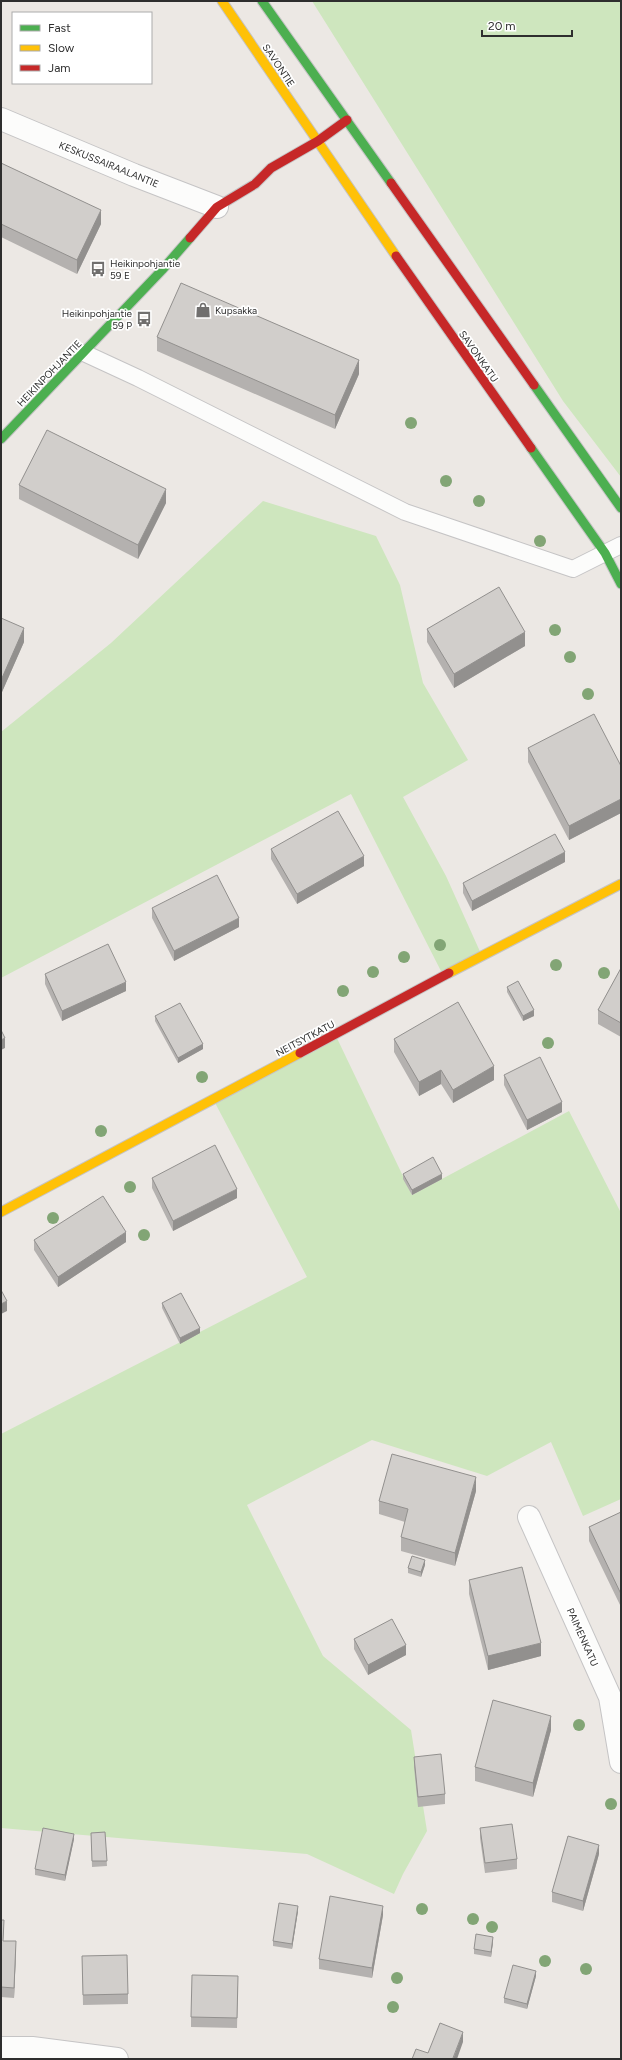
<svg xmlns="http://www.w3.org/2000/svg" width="622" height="2060" font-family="Figtree,sans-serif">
<rect width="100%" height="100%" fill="#ece8e4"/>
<path fill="#cee6be" d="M312,1h309v476l-58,-76z
M263,501l113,35 24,49 23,98 45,77 -65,37 43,79 36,80 -38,21 -93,-183 -350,184v-246l110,-89z
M335,1034l77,161 157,-84 52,102v286l-38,17 -32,-74 -64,34 -115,-36 -125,65 76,151 88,74 16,101 -24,43 -9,20 -87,-40 -306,-26v-394l306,-157 -94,-178z"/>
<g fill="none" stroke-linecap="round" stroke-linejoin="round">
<defs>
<path id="lane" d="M84,353l54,25 267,134 168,57 48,-24"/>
<path id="street" d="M1,119l133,56 83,32
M529,1517l81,180 11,65
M1,2048h31l85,11"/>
<path id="fast" d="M262,1l129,182
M534,385l87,123
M1,439l161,-169 28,-32
M531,448l74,105 16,31"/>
<path id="slow" d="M222,1l174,255
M449,973l172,-89
M1,1212l299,-159"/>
<path id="jam" d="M391,183l143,202
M190,238l27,-31 38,-23 16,-16 47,-27 29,-21
M396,256l135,192
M300,1053l149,-80"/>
</defs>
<use href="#lane" stroke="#c5c4c5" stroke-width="18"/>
<use href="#street" stroke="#c5c4c5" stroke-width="24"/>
<use href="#fast" stroke="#c5c4c5" stroke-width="11"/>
<use href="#slow" stroke="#c5c4c5" stroke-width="11"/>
<use href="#jam" stroke="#c5c4c5" stroke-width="11"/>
<use href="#lane" stroke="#fcfcfb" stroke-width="16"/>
<use href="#street" stroke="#fcfcfb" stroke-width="22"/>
<use href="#fast" stroke="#4caf50" stroke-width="9"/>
<use href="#slow" stroke="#ffc107" stroke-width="9"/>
<use href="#jam" stroke="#c62828" stroke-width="9"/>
</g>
<g fill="#82a575">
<circle cx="411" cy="423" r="6"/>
<circle cx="446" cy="481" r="6"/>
<circle cx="479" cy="501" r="6"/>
<circle cx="540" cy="541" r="6"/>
<circle cx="555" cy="630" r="6"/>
<circle cx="570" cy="657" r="6"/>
<circle cx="588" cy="694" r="6"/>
<circle cx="440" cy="945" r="6"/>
<circle cx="404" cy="957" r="6"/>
<circle cx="556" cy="965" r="6"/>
<circle cx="373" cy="972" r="6"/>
<circle cx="604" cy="973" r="6"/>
<circle cx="343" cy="991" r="6"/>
<circle cx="548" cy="1043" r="6"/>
<circle cx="202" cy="1077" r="6"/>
<circle cx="101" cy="1131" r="6"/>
<circle cx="130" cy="1187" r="6"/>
<circle cx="53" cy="1218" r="6"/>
<circle cx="144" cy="1235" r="6"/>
<circle cx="579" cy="1725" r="6"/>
<circle cx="611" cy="1804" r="6"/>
<circle cx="422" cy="1909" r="6"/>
<circle cx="473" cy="1919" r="6"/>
<circle cx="492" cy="1927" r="6"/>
<circle cx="545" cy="1961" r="6"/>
<circle cx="586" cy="1969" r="6"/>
<circle cx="397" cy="1978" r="6"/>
<circle cx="393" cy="2007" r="6"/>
</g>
<path fill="#b4b1af" d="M1,163l100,61 -24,50 -76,-37z
M157,337l202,37 -24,55 -178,-78z
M19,485l147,18 -28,56 -119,-60z
M1,618l23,24 -22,50 -1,-1z
M427,629l98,17 -71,42 -27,-46z
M528,748l93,18v47l-52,27 -41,-78z
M271,849l93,17 -67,38 -26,-45z
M565,862l-93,49 -9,-18v-10z
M152,908l87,19 -65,34 -22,-43z
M621,968v69l-23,-13v-14z
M45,974l81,17 -64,30 -17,-37z
M507,987l27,29 -11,5 -16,-29z
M155,1016l48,33 -25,14 -23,-42z
M394,1039l100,41 -41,23 -12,-19 -22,12 -25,-44z
M504,1075l58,37 -35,18 -23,-45z
M403,1174l39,5 -30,16 -9,-16z
M152,1178l85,20 -64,33 -21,-43z
M34,1240l92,2 -68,45 -24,-37z
M162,1303l38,30 -20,11 -18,-36z
M476,1491l-21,75 -54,-15v-14l4,-15 -26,-8v-13z
M621,1512v95l-32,-66v-14z
M425,1565l-4,12 -13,-4v-5z
M469,1580l72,76 -53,14 -19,-76z
M354,1639l52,16 -38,20 -14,-26z
M551,1730l-18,67 -58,-16v-14z
M414,1757l31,37v10l-27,3 -4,-40z
M480,1828l37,31v10l-32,4 -5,-35z
M105,1832l2,34 -15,1 -1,-34z
M74,1839l-9,42 -30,-6v-6z
M599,1854l-16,57 -31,-9v-10z
M298,1911l-6,38 -19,-3v-5z
M383,1915l-11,63 -53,-9v-10z
M1,1920l3,10 -1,11 13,10 -2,47 -13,-1z
M493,1942l-2,15 -17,-3v-5z
M82,1956l46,38v10l-45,1z
M536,1976l-9,33 -23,-6v-5z
M238,1986l-1,42 -46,-1v-10z"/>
<path fill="#92908e" d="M101,210v14l-24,50v-14z
M359,360v14l-24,55v-14z
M166,489v14l-28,56v-14z
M24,628v14l-22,50v-14z
M525,632v14l-71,42v-14z
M621,799v14l-52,27v-14z
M565,852v10l-93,49v-10z
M364,856v10l-67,38v-10z
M239,918v9l-65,34v-10z
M126,982v9l-64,30v-10z
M534,1010v6l-11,5v-5z
M5,1038v10l-4,2v-10z
M203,1044v5l-25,14v-5z
M494,1066v14l-41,23v-13z
M441,1070v14l-22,12v-14z
M562,1102v10l-35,18v-10z
M442,1174v5l-30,16v-5z
M237,1189v9l-64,33v-10z
M126,1232v10l-68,45v-10z
M7,1301v10l-6,3v-10z
M200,1328v5l-20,11v-6z
M476,1477v14l-21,75v-13z
M425,1560v5l-4,12v-5z
M541,1643v13l-53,14v-14z
M406,1645v10l-38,20v-10z
M551,1716v14l-18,67v-14z
M74,1834v5l-9,42v-6z
M599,1845v9l-16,57v-10z
M298,1906v5l-6,38v-5z
M383,1906v9l-11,63v-10z
M493,1937v5l-2,15v-5z
M16,1941v10l-2,47v-10z
M536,1971v5l-9,33v-5z
M463,2032v10l-6,17h-4z"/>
<path fill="#d1cecb" stroke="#92908e" d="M1,163l100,47 -24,50 -76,-36z
M181,283l178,77 -24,55 -178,-78z
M47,430l119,59 -28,56 -119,-60z
M499,587l26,45 -71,42 -27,-45z
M1,618l23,10 -22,50 -1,-1z
M594,714l27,52v33l-52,27 -41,-78z
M338,811l26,45 -67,38 -26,-45z
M555,834l10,18 -93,49 -9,-18z
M217,875l22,43 -65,33 -22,-43z
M108,944l18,38 -64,29 -17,-37z
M621,968v55l-23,-13z
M518,981l16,29 -11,6 -16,-29z
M458,1002l36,64 -41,24 -12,-20 -22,12 -25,-43z
M180,1003l23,41 -25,14 -23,-42z
M1,1030l4,8 -4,2z
M540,1057l22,45 -35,18 -23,-45z
M215,1145l22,44 -64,32 -21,-43z
M433,1157l9,17 -30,16 -9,-16z
M103,1196l23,36 -68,45 -24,-37z
M1,1290l6,11 -6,3z
M181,1293l19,35 -20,10 -18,-35z
M392,1454l84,23 -21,76 -54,-16 7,-28 -29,-8z
M621,1512v82l-32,-67z
M412,1556l13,4 -4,12 -13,-4z
M522,1567l19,76 -53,13 -19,-76z
M392,1619l14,26 -38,20 -14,-26z
M493,1700l58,16 -18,67 -58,-16z
M441,1754l4,40 -27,3 -4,-40z
M512,1824l5,35 -32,4 -5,-35z
M43,1828l31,6 -9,41 -30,-6z
M105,1832l2,29h-15l-1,-28z
M568,1836l31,9 -16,56 -31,-9z
M330,1896l53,10 -11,62 -53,-9z
M279,1903l19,3 -6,38 -19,-3z
M1,1920h3l-1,21h13l-2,47 -13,-1z
M476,1934l17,3 -2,15 -17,-3z
M127,1955l1,39 -45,1 -1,-39z
M513,1965l23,6 -9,33 -23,-6z
M192,1975l46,1 -1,42 -46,-1z
M440,2023l23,9 -10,26 2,1h-43l4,-10 12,4z"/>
<defs>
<symbol id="bus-bare" viewBox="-9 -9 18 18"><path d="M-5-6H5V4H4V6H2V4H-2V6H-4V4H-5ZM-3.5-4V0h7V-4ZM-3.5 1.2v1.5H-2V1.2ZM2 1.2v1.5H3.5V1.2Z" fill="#706f6e" stroke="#fff" stroke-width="2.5" paint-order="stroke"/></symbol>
<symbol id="shop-bare" viewBox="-9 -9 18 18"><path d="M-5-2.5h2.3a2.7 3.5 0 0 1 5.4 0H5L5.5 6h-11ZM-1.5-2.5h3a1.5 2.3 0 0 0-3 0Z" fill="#706f6e" stroke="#fff" stroke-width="2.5" paint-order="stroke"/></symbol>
</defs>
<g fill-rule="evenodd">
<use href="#bus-bare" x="87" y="258" width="22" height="22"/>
<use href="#shop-bare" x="192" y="299" width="22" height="22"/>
<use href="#bus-bare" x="133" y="308" width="22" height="22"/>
</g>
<g text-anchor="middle" stroke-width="3.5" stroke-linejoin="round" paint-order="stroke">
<g font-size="10" fill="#2e2e2e" stroke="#fff">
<text transform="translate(279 65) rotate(56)" y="4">SAVONTIE</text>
<text transform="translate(109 164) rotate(22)" y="4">KESKUSSAIRAALANTIE</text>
<text transform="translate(479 356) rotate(55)" y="4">SAVONKATU</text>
<text transform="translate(49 373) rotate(-46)" y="4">HEIKINPOHJANTIE</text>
<text transform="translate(305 1038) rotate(-28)" y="4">NEITSYTKATU</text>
<text transform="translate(583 1637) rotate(66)" y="4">PAIMENKATU</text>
</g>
<g font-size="10" fill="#2e2e2e" stroke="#fff" text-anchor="start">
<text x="110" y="267">Heikinpohjantie<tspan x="110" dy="12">59 E</tspan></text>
<text x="215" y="314">Kupsakka</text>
<text x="132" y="317" text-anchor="end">Heikinpohjantie<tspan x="132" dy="12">59 P</tspan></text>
</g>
</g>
<rect width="622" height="2060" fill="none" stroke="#2e2e2e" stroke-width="4"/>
<rect x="12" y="12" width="140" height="72" fill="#ffffff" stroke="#ababab"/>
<rect x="20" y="25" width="20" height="6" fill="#4caf50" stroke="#ababab"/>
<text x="48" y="32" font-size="12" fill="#2e2e2e">Fast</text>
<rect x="20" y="45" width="20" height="6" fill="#ffc107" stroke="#ababab"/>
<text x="48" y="52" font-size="12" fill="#2e2e2e">Slow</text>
<rect x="20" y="65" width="20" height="6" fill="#c62828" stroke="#ababab"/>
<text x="48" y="72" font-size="12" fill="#2e2e2e">Jam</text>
<path d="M482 30v6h90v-6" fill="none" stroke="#2e2e2e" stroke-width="2"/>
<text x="488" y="30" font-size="12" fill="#2e2e2e" stroke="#ffffff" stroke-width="3" paint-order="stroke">20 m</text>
</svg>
